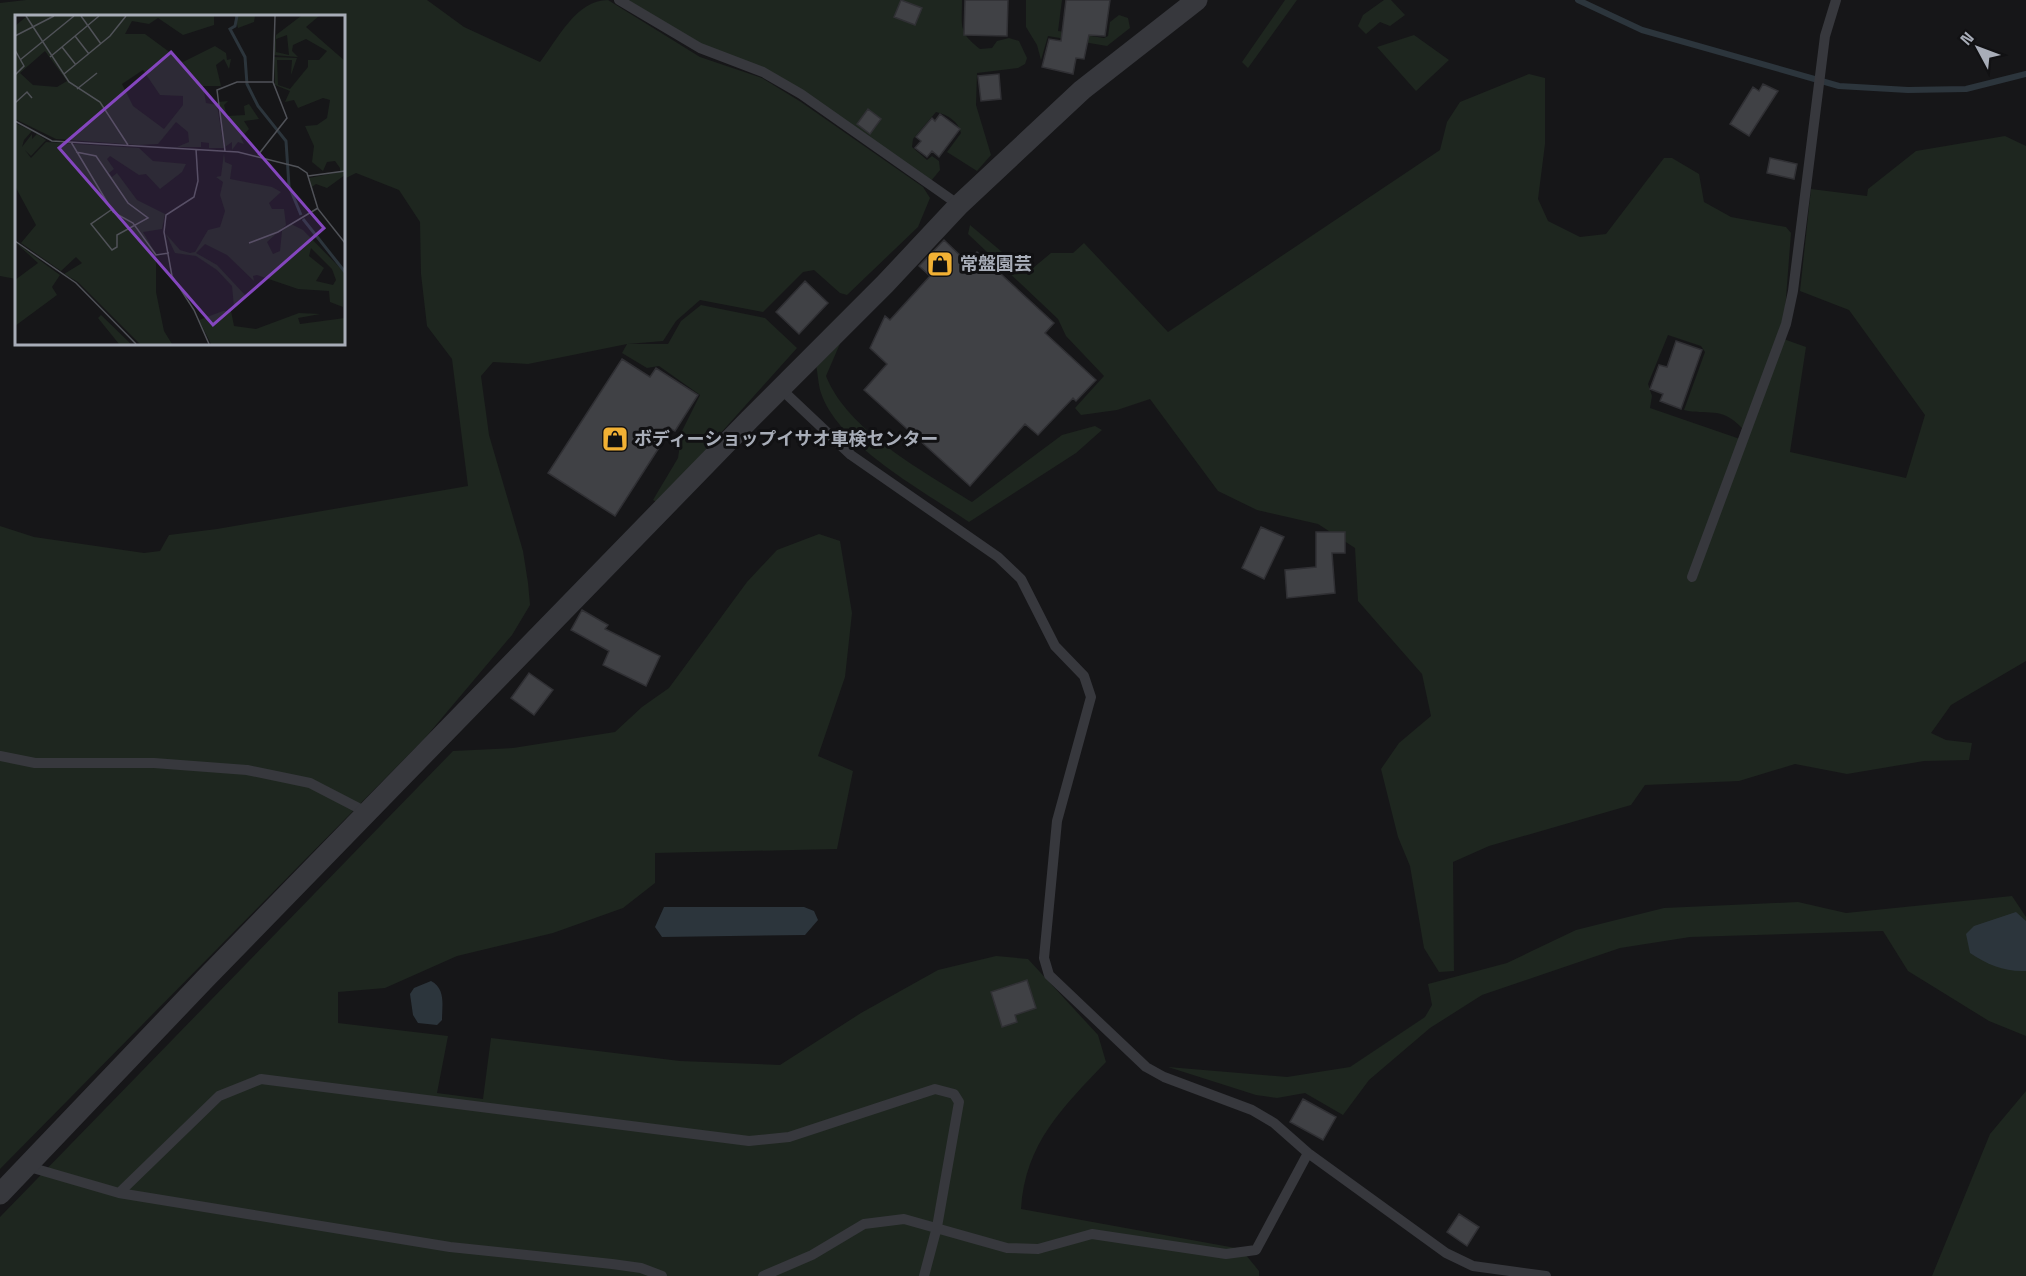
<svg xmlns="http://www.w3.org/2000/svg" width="2026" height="1276" font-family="'Space Grotesk','Noto Sans JP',sans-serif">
<rect width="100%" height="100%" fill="#161618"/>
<path fill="#1e261f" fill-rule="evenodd" d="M26,0h401l37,27 76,35c18,-23 36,-62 68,-62l92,57 62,21 39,24 122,85 7,11 -12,29 -71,68 -7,-2 -26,-23 -11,2 -40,40 -63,-12 -24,21 -13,20 -35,3h40l13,-23 20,-16 64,13 32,30 -139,155 -5,-3 25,-42 4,-27 18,-36 -41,-29 -12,2 -25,-15 5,-9 -99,20 -35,-2 -12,14 8,59 34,116 5,32 2,22 -18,30 -87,103 -425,431v-643l34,11 110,16 16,-2 9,-16 48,-6 251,-43 -16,-127 -25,-33 -6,-52 -1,-52 -21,-32 -43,-17 -12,6v-163h-328v263l-16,-3v-273z
M627,0h335c0,27 -4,32 18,49l12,-1 5,-7 12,-3 10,3 8,17 -2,6 -7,4 -41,5 -1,32 15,50 -14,16 -30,-19 14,-19c-3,-12 -13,-18 -25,-21l-23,27 -1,8 15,13 5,-4 7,5 1,9 -9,11 -79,-55 -150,-82z
M1026,0h36l-4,31 46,7 4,-2 2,-14 9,-7 9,3 2,10 -23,18 -59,-10 -7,24 -4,-15 -11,-18z
M1285,0h12l-49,68 -6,-6z
M1384,0h7l14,15 -15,11 -10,-4 -14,12 -8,-8 5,-11z
M1414,35l35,25 -33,31 -39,-44z
M1529,74l16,4v66l-7,55 10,22 32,16 26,-3 58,-76h8l27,16 5,28 27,15 55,10 5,6 -6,78 -7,26 28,10 -16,105 116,26 19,-63 -76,-105 -49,-19 11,-102 56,7 1,-7 48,-38 89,-15 21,10v515l-75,44 -20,28 15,7 26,3 -3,17 -45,1 -77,13 -52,-10 -56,17 -94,4 -14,20 -142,41 -36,16 1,109 -15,1 -15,-24 -14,-82 -12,-29 -17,-68 18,-26 32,-27 -9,-42 -64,-73 -3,-53 -37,-24 -61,-14 -39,-19 -68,-92 -33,11 -36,5 -6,-7 29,-32 -38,-40 -8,-17 -90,-85 2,-9 57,48 24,-20h22l11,-10 84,89 272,-182 7,-28 13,-20zM1668,335l33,11 4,6 -21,58c23,6 36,-5 58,18l-2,11 -90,-31 2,-12 -4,-12z
M842,339l-16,37c21,54 98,96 146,126l90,-67 33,-9 7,4 -26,23 -107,69c-45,-31 -130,-76 -148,-129 -3,-9 -3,-19 -5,-28z
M819,534l21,7 12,72 -7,64 -27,79 35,15 -16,78 -182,4v30l-32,25 -70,25 -96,23 -72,32 -47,4v31l110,13 -11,57 46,6 8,-61 189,23 100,4 81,-52 77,-43 58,-14 32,3 70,76 8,27c-43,45 -81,81 -85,147l220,40 18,22v5h-1259v-59l453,-466 60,-3 102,-16 27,-25 27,-19 78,-106 30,-32z
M2012,896l14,21v119l-37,-15 -81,-50 -25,-40 -193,6 -70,11 -138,47 -52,33 -61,52 -26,35 -38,-22 -28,5 -21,-3 -88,-28 119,10 63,-10 75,-50 7,-12 -4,-21 79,-21 69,-33 88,-22 134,-6 48,11z
M2026,1091v185h-94l58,-142z"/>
<path fill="#2c353c" d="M664,907h140l10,4 4,9 -13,15 -143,2 -7,-10z
M2016,912l10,9v50c-21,1 -38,-6 -56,-18l-4,-19 8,-8z
M431,981c15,8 11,24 11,39l-5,5 -19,-2 -5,-8 -3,-21 4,-6z"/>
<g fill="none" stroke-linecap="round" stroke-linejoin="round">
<path stroke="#2c353c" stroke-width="6" d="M1578,0l64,30 197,56 69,4 58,-1 60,-15"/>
</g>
<path fill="#404145" stroke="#303034" stroke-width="1.5" d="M901,0l21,8 -7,17 -21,-8z
M965,0h43l-1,36 -43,-1z
M1066,0h44l-5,36 -16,-1 -5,24 -8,-1 -3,16 -31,-7 7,-28 12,2z
M999,74l2,25 -20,2 -3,-25z
M1763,84l15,7 -29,45 -19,-12 23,-37 6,4z
M868,109l13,10 -11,15 -13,-10z
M940,114l20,15 -21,28 -7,-6 -5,6 -12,-9 6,-7 -5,-4 16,-19 3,3z
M1770,158l27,6 -3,15 -27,-6z
M944,240l23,22 10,-10 77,71 -9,10 51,47 -20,21 -3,-3 -35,37 -13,-11 -55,62 -106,-96 23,-26 -17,-16 15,-32 5,4 40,-44 -11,-10z
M805,281l23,22 -29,31 -23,-22z
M1676,341l26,9 -21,59 -21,-8 3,-7 -13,-5 9,-24 8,2z
M622,359l28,18 6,-9 42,27 -23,36 -4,-2 -56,87 -67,-43z
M1261,527l23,10 -20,42 -22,-11z
M1316,532h29v21h-13l3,40 -48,5 -2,-28 31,-3z
M582,610l26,15 -3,4 55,27 -14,30 -43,-21 6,-14 -38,-21z
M529,673l24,17 -19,25 -23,-17z
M1027,980l9,28 -21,7 2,7 -15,5 -11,-35z
M1303,1099l33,18 -13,23 -33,-18z
M1459,1214l20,13 -12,19 -20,-14z"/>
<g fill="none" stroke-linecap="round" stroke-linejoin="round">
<path stroke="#37383d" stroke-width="10" d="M619,0l81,48 63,24 38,22 158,111
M781,389l70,66 147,102 23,22 34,67 29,30 7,21 -34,124 -13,137 5,17 97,92 18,10 88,33 22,13 34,30 138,100 27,13 73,10
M1692,577l94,-253 7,-33 32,-255 11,-36
M0,756l35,7h119l93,7 63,13 58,30
M26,1166l93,27 331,54 162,17 29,4 21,8
M119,1193l100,-97 42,-17 488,62 40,-4 146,-48 19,5 5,8 -22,125 -13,49
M763,1276l49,-21 52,-31 40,-5 103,29 31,1 54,-15 134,20 30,-4 52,-97"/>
<path stroke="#37383d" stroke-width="21" d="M0,1194l205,-215 544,-559 136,-136 74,-79 123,-115 115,-90"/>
</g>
<defs>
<symbol id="shop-square" viewBox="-11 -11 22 22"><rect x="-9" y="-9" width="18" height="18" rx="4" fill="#f2b134" stroke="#111113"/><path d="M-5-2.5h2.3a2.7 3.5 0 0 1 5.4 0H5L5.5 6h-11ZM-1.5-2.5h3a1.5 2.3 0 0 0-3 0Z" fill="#111"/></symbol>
</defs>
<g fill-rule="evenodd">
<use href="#shop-square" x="925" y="249" width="30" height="30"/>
<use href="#shop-square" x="600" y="424" width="30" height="30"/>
</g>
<g text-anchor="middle" stroke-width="6" stroke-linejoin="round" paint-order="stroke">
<g font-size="18" font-weight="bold" fill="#a8adb8" stroke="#111113" text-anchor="start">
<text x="960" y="270">常盤園芸</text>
<text x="634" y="445">ボディーショップイサオ車検センター</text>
</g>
</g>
<g transform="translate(15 15)">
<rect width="330" height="330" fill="#161618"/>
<path d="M12,1h187v9l-31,10 -25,-17 -9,6 -17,-3 -7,13h20l38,28 32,-16 11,7 1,7 4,-1 -2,10 -5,-10 -8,6 5,21h-18l3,17 11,2 7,43h-15v-5l-8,-1v5h-24l12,-5 -1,-10 -12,-10 -18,22 -20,1 -82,-6 -41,-20v-93zM30,36l22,30 -10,6 -24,-2 -13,-12zM128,55l17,25 23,1v9l-19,24 -31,-23 -11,-22zM220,1h20l-1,6 -16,6zM286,1h18l-13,11 39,34v114l-18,13 -11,-4 -4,3 -3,-9 31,-6v-4l-5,-7 -8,1 -4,9 -11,-9 2,-16 -9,-20 12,-1 10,-7 3,-18 -7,-2 -25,10 -4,-8 -9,2 5,-11 -15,-6 -1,-28 23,1 -6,17 1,-15h-15l1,25 12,4 18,-22v-7h11l8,-9 -21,-12 -13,6 -1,6 6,6 -25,-2 3,-20zM272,20l2,20 -13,-3v-13zM213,86l-4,4 3,11 18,-1 -1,-9 5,-2 10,15 -15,2 5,8 -8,9 3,6 -6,-2 -6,8v-8l-7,5 -7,-45zM0,108l17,8 -8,9 -2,7 10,-13v5l5,-5 9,6 -15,16 -6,-6 6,8 15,-16 93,6 14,13 33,3 -4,8 -22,17 -14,-15 -7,1 -29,-19 -3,3 7,10 -5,4 3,4 5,-4 20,27 28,14 -3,15 -19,3 13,22v38l8,39 8,13h-32l-62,-62 -14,-8 18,-11 -6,-6 -15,14 -40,-28 15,-18 -21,-39zM209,138l1,9 7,3 -2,14 42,8 9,5 -12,11 3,6h12l2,16 -19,17 6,12 7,-3 2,-20 9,-7 12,6 42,43 -2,34 -13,-5 -1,-11 -31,-2 -41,-14 -4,1 1,5 -27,-26 -22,-11 -9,9 21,12 28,30 -11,12 -2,-21 -15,-16 -21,-14 -21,-3 -9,-19 14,16 10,3 5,-1 13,-22 12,-3 5,-16 -5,-16 3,-13 -7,-5 5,-1zM296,233l21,21 4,11 -3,5 -17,-4 8,-13 -15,-12zM0,227l45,33 -8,12 5,8 -42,31v-46l23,-17zM208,296h8l3,15 22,3 43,-16 21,1 -22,4 2,6 45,-6v26h-134l-12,-24zM86,300l30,29h-12l-21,-26z" fill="#1e261f" fill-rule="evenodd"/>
<path fill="none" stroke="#2c353c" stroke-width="3" d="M222,1l-2,10 -5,3 15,28 2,27 11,22 28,35 3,45 12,29M288,204l42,53"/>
<path fill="none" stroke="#505258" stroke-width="1.5" d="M11,1l43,66 31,20 28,43M66,1l20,28M0,21l39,-20M60,21l14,18M47,32l14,18M0,35l9,16 -9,9M35,42l49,-41M5,45l54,-44M49,59l46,-38 16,-20M62,74l20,-16M0,88l12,-11 5,6M0,106l37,20 186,11 60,15 9,6 11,36 27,34M56,127l42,70 20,11 23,32 13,-2M181,134l2,32 -4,16 -28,18 -2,17 8,44 22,34 15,34M210,136l-8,-61 20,-8h36M61,137l20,4 32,47 20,15 -31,17v12l-5,3 -21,-26 20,-14M243,140l29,-37 -14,-36 2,-66M293,161l37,-5M0,226l61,42 60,61M234,228l29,-11 40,-24"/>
<path fill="#8446be" fill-opacity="0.15" stroke="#8446be" stroke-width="3" d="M156,37l153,176 -111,97 -154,-177z"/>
<rect width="330" height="330" fill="none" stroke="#a8adb8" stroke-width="3"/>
</g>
<g transform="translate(1978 48) rotate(311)" stroke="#111113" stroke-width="4.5" paint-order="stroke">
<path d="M0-4.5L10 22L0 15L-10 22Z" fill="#a8adb8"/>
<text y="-9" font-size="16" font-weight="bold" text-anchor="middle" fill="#a8adb8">N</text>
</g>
</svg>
